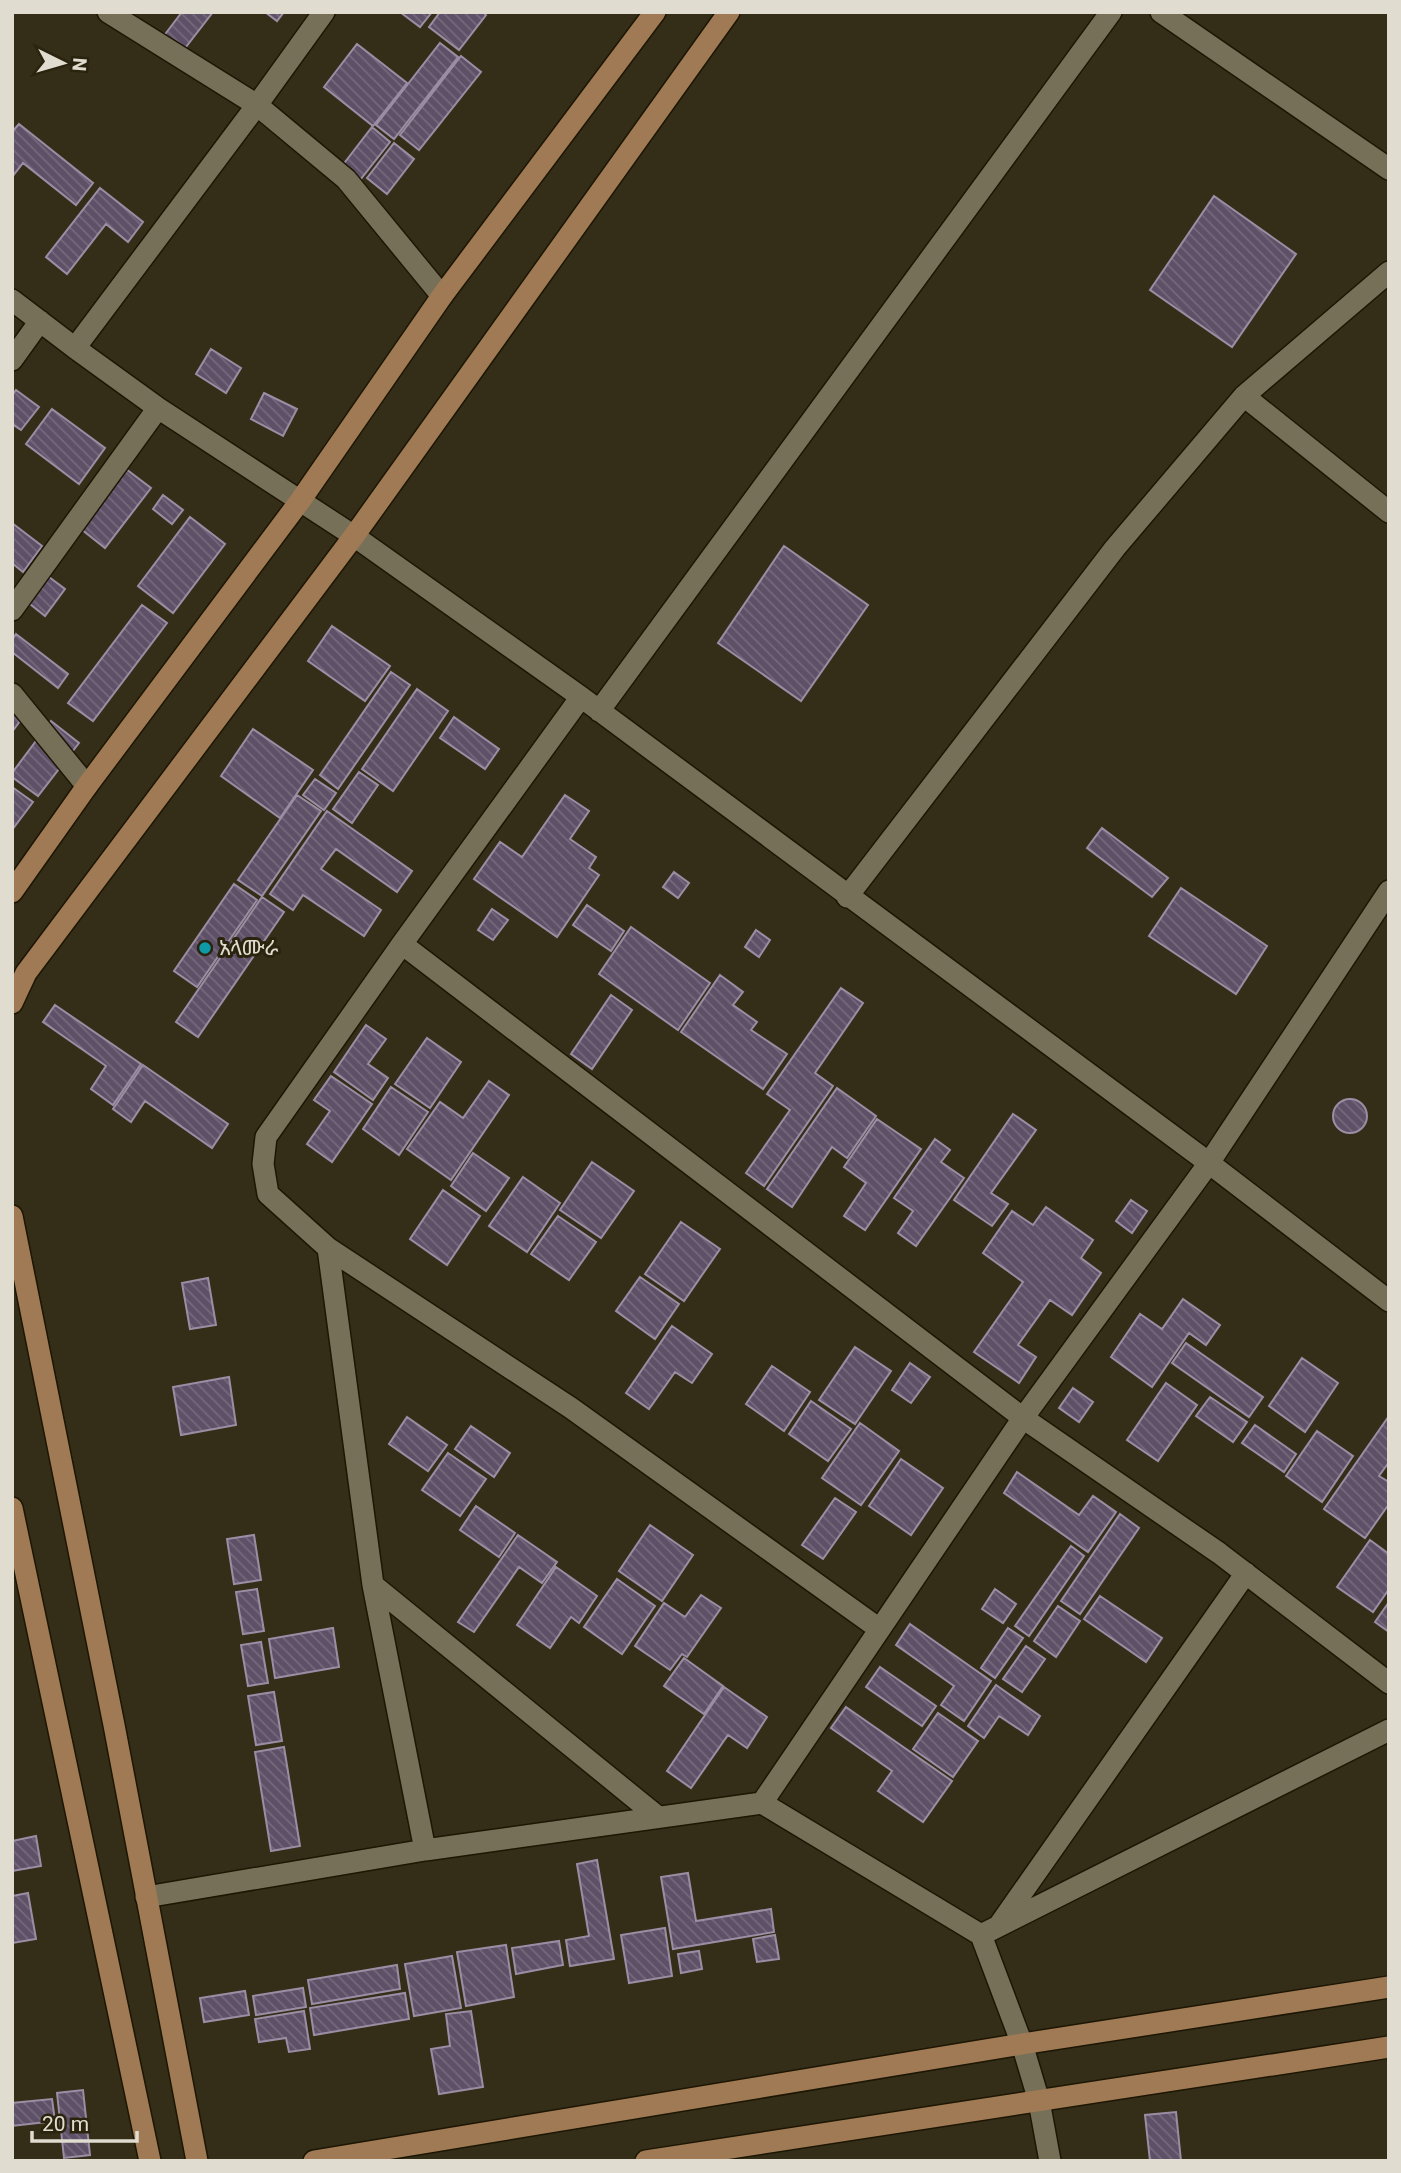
<svg xmlns="http://www.w3.org/2000/svg" width="1401" height="2173" font-family="Roboto,'Noto Sans Ethiopic',sans-serif">
<defs>
<pattern id="building-back-hatch" width="6" height="6" patternUnits="userSpaceOnUse" patternTransform="scale(1.75)"><rect width="6" height="6" fill="#5e5067"/><path d="M-1 5l2 2M0 0l6 6M5-1l2 2" fill="none" stroke="#75697c"/></pattern>
</defs>
<rect width="100%" height="100%" fill="#342e19"/>
<path fill="url(#building-back-hatch)" stroke="#9b8ea4" stroke-width="2" d="M182,12h31l-31,40 -19,-15z
M265,12h19l-7,9z
M400,12h32l-12,15z
M440,12h43l3,3 -27,35 -30,-23z
M440,43l18,14 -64,82 -18,-14z
M357,44l50,39 -34,43 -49,-39z
M461,56l20,16 -62,78 -19,-15z
M19,124l74,59 -17,22 -53,-42 -11,14v-45z
M372,127l18,15 -30,38 -18,-14z
M394,143l20,16 -27,35 -20,-16z
M100,188l43,34 -15,20 -22,-18 -39,50 -21,-17z
M1214,196l82,58 -64,93 -82,-57z
M211,349l30,19 -15,25 -30,-19z
M16,390l23,17 -18,23 -9,-6v-29z
M264,393l33,16 -14,27 -32,-17z
M52,409l53,39 -26,36 -53,-40z
M126,469l25,19 -46,60 -24,-19z
M163,495l20,15 -11,14 -19,-15z
M190,517l35,27 -52,69 -35,-27z
M12,523l30,23 -19,26 -11,-9z
M784,546l84,59 -67,96 -83,-58z
M45,574l20,15 -20,27 -20,-16z
M142,605l25,18 -74,98 -25,-18z
M332,626l58,40 -25,35 -57,-40z
M16,634l52,40 -10,14 -46,-36v-12z
M391,672l19,13 -72,104 -18,-14z
M417,689l31,22 -55,80 -31,-22z
M12,692l19,14 -19,26z
M454,717l45,32 -14,20 -45,-31z
M51,721l28,22 -41,53 -26,-19v-4z
M253,729l60,41 -33,48 -59,-42z
M359,772l19,13 -26,38 -19,-14z
M315,779l21,14 -12,17 -21,-15z
M12,787l21,15 -21,28z
M297,795l24,16 -59,85 -24,-16z
M565,795l24,16 -19,28 26,18 -7,11 10,7 -42,62 -83,-58 26,-37 22,15z
M327,811l85,60 -15,21 -61,-43 -15,20 60,41 -17,26 -61,-41 -10,15 -23,-16z
M1102,828l66,50 -16,19 -65,-49z
M674,872l15,11 -11,15 -15,-11z
M234,884l23,16 -60,87 -23,-16z
M1181,888l86,58 -31,48 -87,-58z
M262,897l22,15 -86,125 -22,-15z
M587,905l37,26 -13,20 -38,-26z
M492,909l16,11 -15,20 -15,-10z
M631,927l79,56 -32,47 -79,-56z
M756,930l14,10 -11,17 -14,-10z
M720,975l23,17 -10,13 24,17 -6,8 36,24 -24,35 -82,-57z
M841,988l22,15 -48,70 18,13 -69,100 -18,-13 44,-63 -23,-16z
M611,995l21,15 -40,59 -21,-15z
M55,1005l86,59 -28,41 -22,-16 15,-23 -63,-44z
M366,1025l20,14 -18,25 20,14 -15,22 -39,-28z
M427,1038l34,24 -31,46 -35,-24z
M143,1065l85,59 -16,24 -67,-47 -14,21 -18,-13z
M331,1076l41,28 -40,58 -25,-18 23,-33 -16,-11z
M489,1081l20,14 -58,85 -44,-31 33,-47 23,16z
M391,1087l37,25 -29,43 -36,-26z
M837,1088l39,28 -29,42 -15,-11 -40,60 -25,-18z
M1333 1116a17 17 0 1 1 34 0a17 17 0 1 1-34 0Z
M1013,1114l23,16 -45,63 17,11 -16,22 -38,-26z
M877,1119l44,30 -56,81 -21,-14 22,-33 -22,-16z
M935,1139l15,11 -9,12 23,16 -48,68 -18,-13 15,-22 -19,-13z
M473,1153l36,25 -23,33 -35,-25z
M592,1162l42,29 -33,47 -41,-28z
M523,1177l37,26 -33,49 -38,-26z
M443,1190l37,26 -33,49 -37,-26z
M1131,1200l16,11 -15,22 -16,-12z
M1046,1207l47,33 -12,18 20,15 -29,42 -22,-15 -32,45 18,12 -17,26 -45,-31 49,-70 -40,-29 29,-42 21,14z
M558,1216l38,26 -27,38 -38,-26z
M681,1222l39,27 -36,52 -39,-27z
M640,1277l39,27 -24,35 -39,-28z
M208,1278l8,47 -26,4 -8,-46z
M1183,1299l37,26 -14,20 -17,-12 -37,54 -41,-30 29,-43 22,15z
M672,1326l40,28 -20,29 -17,-11 -26,37 -23,-16z
M1186,1343l77,54 -14,20 -77,-54z
M855,1347l36,24 -36,53 -36,-24z
M1302,1358l36,25 -33,49 -36,-26z
M910,1363l20,14 -19,26 -19,-13z
M772,1366l38,26 -26,39 -38,-27z
M229,1377l7,48 -55,10 -8,-48z
M1166,1383l31,22 -39,56 -31,-21z
M1073,1388l20,14 -14,20 -20,-14z
M1210,1397l37,25 -14,20 -37,-26z
M811,1401l40,28 -23,32 -39,-27z
M1389,1416v46l-10,14 10,6v22l-24,34 -41,-29z
M407,1417l40,28 -19,26 -39,-27z
M860,1423l39,28 -38,54 -39,-27z
M1255,1425l41,29 -12,18 -42,-29z
M471,1426l39,27 -16,24 -39,-28z
M1317,1431l36,25 -31,46 -36,-26z
M448,1453l38,26 -26,37 -38,-26z
M901,1459l42,29 -32,47 -42,-29z
M1017,1472l62,43 14,-19 23,16 -28,40 -84,-59z
M835,1498l21,14 -33,47 -21,-14z
M476,1506l39,27 -16,24 -39,-27z
M1120,1514l19,14 -59,86 -19,-13z
M650,1525l43,30 -31,46 -43,-30z
M254,1535l7,45 -27,4 -7,-45z
M518,1535l39,27 -15,21 -23,-16 -45,65 -16,-10z
M1370,1540l19,14v35l-16,23 -36,-25z
M1071,1546l13,10 -55,80 -14,-10z
M556,1567l41,29 -18,27 -8,-6 -21,31 -33,-23z
M617,1579l38,27 -33,48 -38,-27z
M257,1589l7,42 -21,3 -7,-42z
M995,1589l21,15 -13,19 -21,-14z
M701,1595l20,13 -34,49 -5,-3 -12,16 -35,-24 29,-43 21,14z
M1100,1596l62,42 -16,24 -62,-43z
M1389,1602v30l-14,-10z
M1058,1606l22,15 -24,36 -22,-16z
M910,1624l81,57 -27,40 -23,-16 13,-19 -58,-41z
M333,1628l6,39 -64,11 -6,-39z
M1008,1628l15,10 -28,40 -14,-10z
M261,1642l7,41 -20,3 -7,-41z
M1026,1646l19,13 -23,33 -19,-13z
M684,1658l39,28 -19,28 -40,-28z
M880,1667l56,39 -14,20 -56,-39z
M996,1685l44,31 -12,19 -29,-19 -15,22 -16,-12z
M724,1687l43,30 -20,31 -19,-13 -37,53 -24,-17z
M274,1692l8,49 -26,4 -8,-49z
M846,1707l106,74 -29,41 -45,-31 14,-20 -61,-43z
M938,1713l40,28 -25,36 -40,-28z
M284,1747l16,99 -29,5 -16,-99z
M36,1836l5,30 -29,5v-30z
M597,1860l17,99 -44,7 -4,-26 23,-4 -12,-72z
M688,1873l8,48 75,-12 3,23 -101,17 -12,-72z
M28,1893l8,46 -24,4v-47z
M665,1928l7,48 -43,7 -8,-48z
M775,1935l4,24 -22,3 -4,-23z
M559,1941l4,24 -47,9 -4,-26z
M506,1945l8,52 -48,9 -9,-54z
M699,1951l3,18 -21,4 -3,-19z
M452,1956l9,52 -47,8 -9,-52z
M397,1965l3,24 -88,15 -4,-24z
M303,1988l3,19 -50,8 -3,-19z
M245,1991l4,24 -45,7 -4,-24z
M405,1993l4,26 -95,16 -4,-27z
M304,2011l6,38 -21,3 -3,-14 -27,4 -4,-23z
M471,2011l12,76 -44,7 -8,-45 19,-3 -4,-32z
M83,2090l7,65 -26,3 -7,-65z
M52,2099l3,22 -43,5v-23z
M1176,2112l5,49h-31l-5,-46z"/>
<g fill="none" stroke-linecap="round" stroke-linejoin="round">
<defs>
<path id="minor" d="M108,12l149,93 89,74 96,117
M1161,12l228,157
M12,300l63,48 83,60 196,128 227,161 628,466 180,138
M75,348l182,-243 67,-93
M12,360l28,-39
M1244,396l145,116
M12,610l146,-202
M12,694l75,92
M581,697l-179,247 -136,193 -3,27 5,30 60,54 243,160 307,220
M599,711l512,-699
M847,897l268,-349 129,-152 145,-124
M402,944l621,474 196,135 170,130
M328,1248l45,337 52,265
M373,1585l285,232
M146,1897l279,-47 337,-47
M1000,1924l246,-351
M981,1935l408,-205
M1050,2161l-11,-60 -17,-57 -41,-109 -219,-132 261,-385 186,-255 180,-272"/>
<path id="major" d="M12,892l75,-106 213,-285 142,-205 213,-284
M12,1003l14,-30 328,-437 375,-524
M12,1216l102,509 83,436
M12,1508l138,653
M314,2161l708,-117 367,-57
M646,2161l743,-114"/>
</defs>
<use href="#minor" stroke="#1c1603" stroke-width="24"/>
<use href="#major" stroke="#1c1603" stroke-width="24"/>
<use href="#minor" stroke="#777059" stroke-width="21"/>
<use href="#major" stroke="#9f7a54" stroke-width="21"/>
</g>
<circle fill="#0f9aa8" stroke="#2a240f" stroke-width="2.5" cx="205" cy="948" r="7"/>
<g text-anchor="middle" stroke-width="6" stroke-linejoin="round" paint-order="stroke">
<g font-size="21" fill="#e0dccf" stroke="#2a240f" text-anchor="start">
<text x="219" y="955">አላሙራ</text>
</g>
</g>
<rect width="1401" height="2173" fill="none" stroke="#e0dccf" stroke-width="28"/>
<g transform="translate(63 63) rotate(95)" stroke="#2a240f" stroke-width="5" paint-order="stroke">
<path d="M0-5L12 26L0 18L-12 26Z" fill="#e0dccf"/>
<text y="-10" font-size="19" font-weight="bold" text-anchor="middle" fill="#e0dccf">N</text>
</g>
<path d="M32 2131v10h105v-10" fill="none" stroke="#e0dccf" stroke-width="3.5"/>
<text x="42" y="2131" font-size="21" fill="#e0dccf" stroke="#2a240f" stroke-width="5" paint-order="stroke">20 m</text>
</svg>
